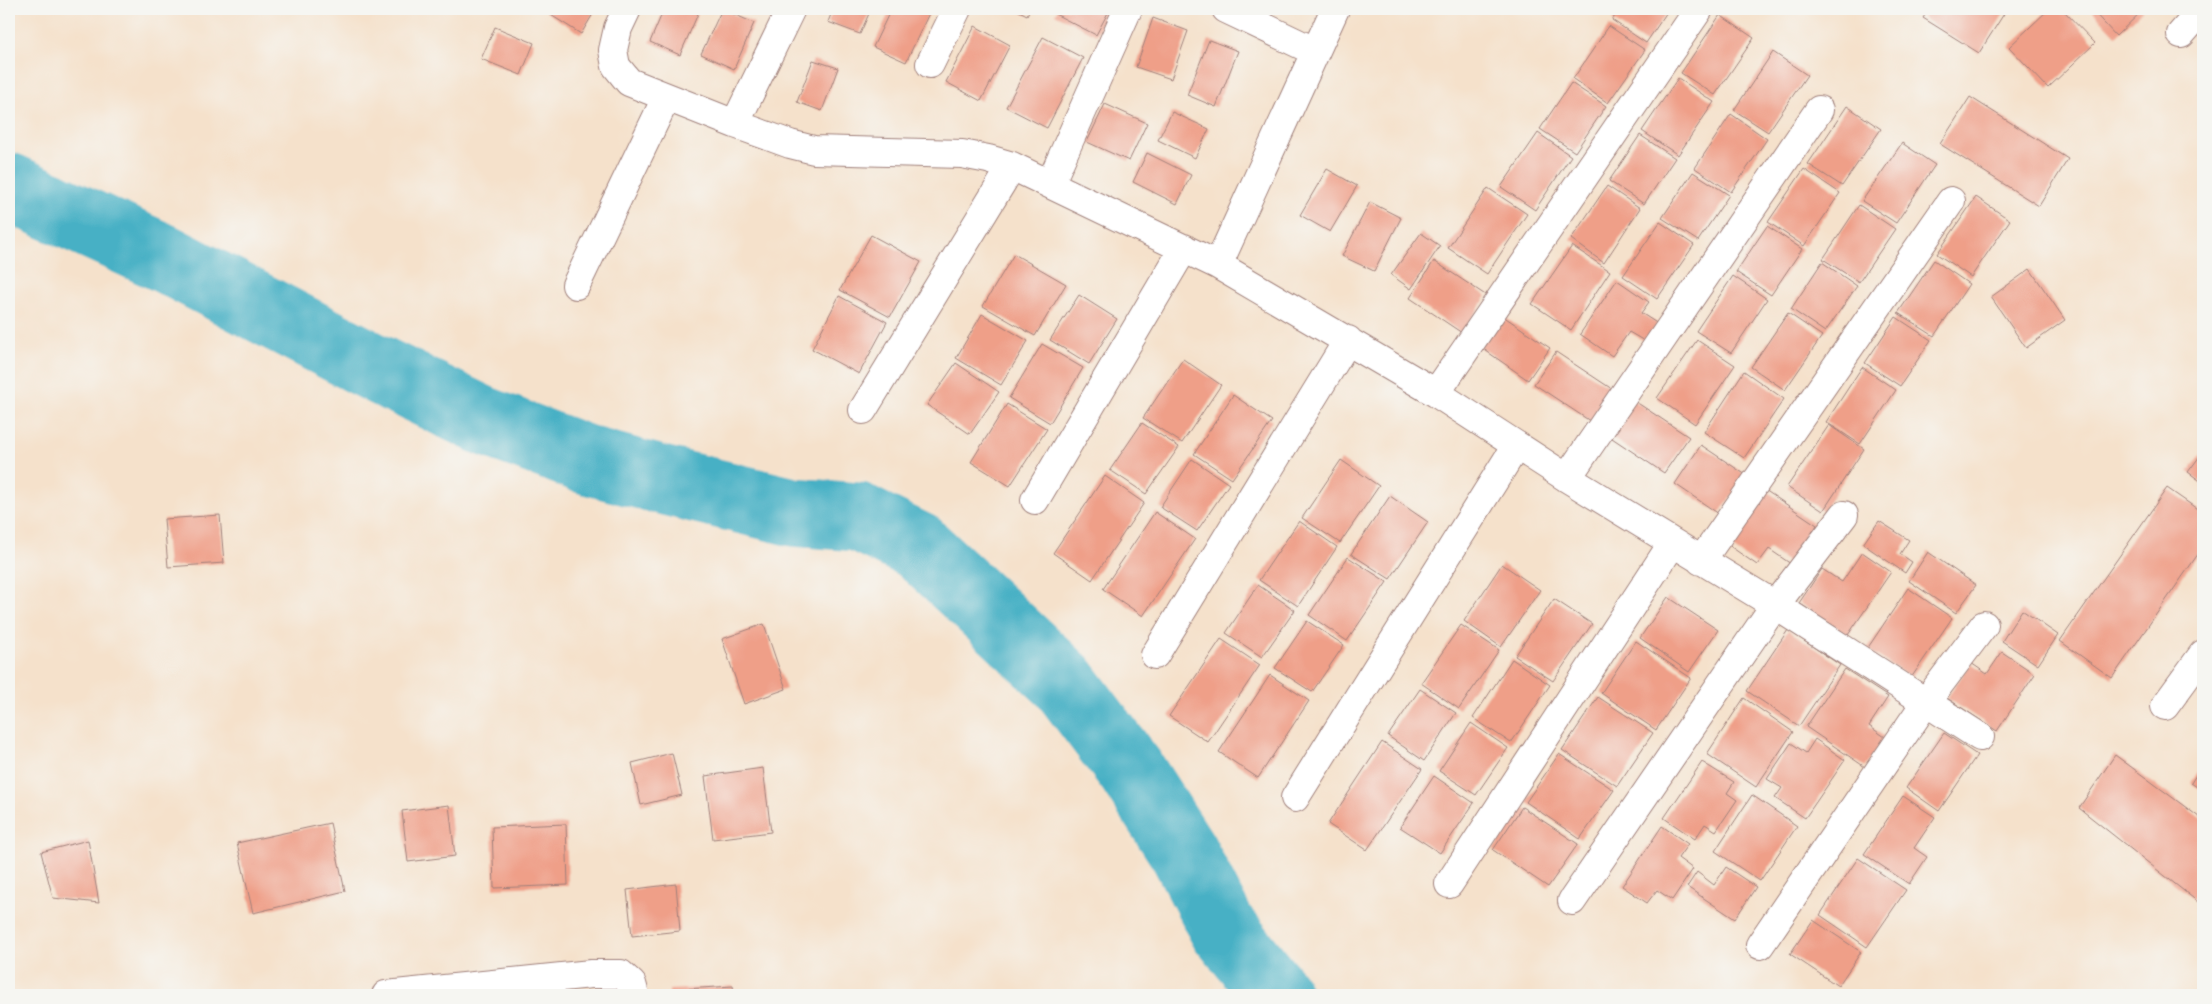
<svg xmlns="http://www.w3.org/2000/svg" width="2212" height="1004" font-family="Sriracha,sans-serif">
<rect width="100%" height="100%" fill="#f6f6f2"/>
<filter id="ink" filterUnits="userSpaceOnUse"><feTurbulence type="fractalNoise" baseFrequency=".02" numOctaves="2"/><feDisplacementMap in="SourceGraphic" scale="10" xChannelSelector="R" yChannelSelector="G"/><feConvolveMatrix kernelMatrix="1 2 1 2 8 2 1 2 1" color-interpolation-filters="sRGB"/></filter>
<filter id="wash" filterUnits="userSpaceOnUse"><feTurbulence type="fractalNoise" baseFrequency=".0096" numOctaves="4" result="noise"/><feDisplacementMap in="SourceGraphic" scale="20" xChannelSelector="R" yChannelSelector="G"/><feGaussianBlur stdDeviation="1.12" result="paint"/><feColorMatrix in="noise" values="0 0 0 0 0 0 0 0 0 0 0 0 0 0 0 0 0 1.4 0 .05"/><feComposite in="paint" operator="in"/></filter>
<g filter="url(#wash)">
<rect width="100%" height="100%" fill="#f5e1cb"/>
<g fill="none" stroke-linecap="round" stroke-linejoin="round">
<path stroke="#47b0c5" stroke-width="69" d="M9,187l155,71 219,114 99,48 105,40 74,20 132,32 65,5 61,30 144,134 69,91 52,81 38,74 55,68"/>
</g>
<g id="blocks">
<path fill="#ef9f88" d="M548,9h48l-15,25 -35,-22z
M664,9h36l-20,46 -30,-13z
M722,9l32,14 -20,46 -33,-15z
M833,9h38l-11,25 -32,-12z
M891,9h40l-25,53 -33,-15z
M1015,9h15l-3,6z
M1058,9h52l-14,26 -41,-21z
M1620,9h49l-23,34 -34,-23z
M1929,9h78l-28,44 -56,-35z
M2049,9h13l33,34 -47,45 -39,-41z
M2091,9h53l-28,27z
M1720,15l34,23 -39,57 -34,-22z
M1153,18l35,13 -17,48 -35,-12z
M975,26l35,19 -29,56 -35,-19z
M1609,26l36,24 -37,53 -35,-24z
M495,27l39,16 -13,32 -40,-16z
M1043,37l40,21 -36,70 -41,-21z
M1209,40l29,11 -22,56 -29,-12z
M1773,52l34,23 -39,57 -34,-22z
M813,60l25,8 -16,43 -25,-9z
M1678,78l36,24 -36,53 -36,-24z
M1571,83l35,23 -31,46 -35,-23z
M1970,97l98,62 -29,47 -99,-62z
M1105,104l42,19 -18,38 -42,-19z
M1847,106l34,23 -39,57 -34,-22z
M1172,112l37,17 -14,29 -37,-18z
M1731,114l36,25 -36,53 -36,-24z
M1538,133l33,23 -36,54 -34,-23z
M1640,135l35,23 -31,46 -35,-23z
M1902,143l33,22 -39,58 -34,-22z
M1147,153l44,22 -14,29 -44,-22z
M1327,169l30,17 -27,46 -30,-17z
M1804,169l36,24 -36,53 -36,-24z
M1693,172l36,23 -31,46 -36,-23z
M1607,186l33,22 -36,55 -33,-24z
M1488,188l39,26 -40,60 -39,-26z
M1976,197l34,23 -39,57 -34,-23z
M1370,202l31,16 -27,53 -32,-15z
M1859,205l36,24 -36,53 -36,-23z
M1660,222l34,23 -37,54 -34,-23z
M1767,226l35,23 -31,46 -35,-23z
M1421,233l19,13 -29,43 -20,-14z
M871,235l50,27 -31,55 -50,-27z
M1572,246l38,25 -39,59 -39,-26z
M1014,254l52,30 -31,52 -52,-30z
M1934,260l35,24 -35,52 -36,-23z
M1434,261l53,35 -25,37 -52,-35z
M1822,262l35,24 -32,46 -34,-23z
M2030,269l35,51 -39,28 -35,-51z
M1733,276l34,23 -36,54 -35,-22z
M1617,280l32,22 -8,11 17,11 -12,18 -17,-10 -17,24 -32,-22z
M1079,295l38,24 -28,45 -39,-24z
M839,296l48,26 -28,52 -47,-25z
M1788,313l34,23 -37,54 -34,-23z
M982,314l46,27 -27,44 -45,-27z
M1500,314l50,34 -22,32 -49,-34z
M1896,317l35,23 -31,46 -35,-23z
M1697,340l38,25 -40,59 -38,-26z
M1042,344l41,24 -33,55 -41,-25z
M1556,352l59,39 -22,32 -59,-39z
M1183,359l38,26 -39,58 -39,-25z
M956,363l43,29 -29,42 -43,-29z
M1862,367l34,23 -36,54 -34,-22z
M1744,371l40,28 -40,59 -40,-26z
M1233,395l39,26 -40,58 -38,-25z
M1633,400l56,37 -25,36 -55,-37z
M1007,404l40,25 -37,57 -39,-24z
M1142,423l37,24 -33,47 -36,-24z
M1829,425l35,24 -41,62 -36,-24z
M1701,445l45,30 -27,39 -44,-30z
M2203,452v31l-15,-11z
M1192,459l37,25 -32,47 -37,-24z
M1341,460l38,26 -39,57 -38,-25z
M1105,476l39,27 -52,77 -39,-27z
M1762,488l55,37 -26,39 -22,-15 -12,16 -33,-23z
M2167,488l36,25v34l-91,131 -52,-37z
M1390,496l38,26 -38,57 -39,-25z
M1155,512l40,27 -52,77 -40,-27z
M220,515l4,48 -56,4 -4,-48z
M1299,521l38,26 -39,59 -39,-26z
M1879,521l30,19 -9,14 12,8 -7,11 -42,-29z
M1862,552l29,20 -43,63 -49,-32 23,-34 20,13z
M1928,552l48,33 -20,28 -47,-32z
M1348,557l39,25 -40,59 -38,-26z
M1502,564l38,26 -39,57 -37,-26z
M1258,585l37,25 -33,47 -36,-24z
M1908,588l44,30 -41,60 -44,-29z
M1668,597l50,33 -29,42 -49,-34z
M1554,599l38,25 -39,57 -38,-25z
M2022,610l36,25 -20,30 -36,-24z
M1307,621l37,24 -32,47 -37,-24z
M764,624l22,65 -42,15 -22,-65z
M1461,625l38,25 -40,59 -38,-26z
M1788,630l52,35 -41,61 -52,-35z
M1221,639l39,26 -52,77 -39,-26z
M1636,641l55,37 -35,52 -55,-37z
M2002,652l33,22 -38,57 -50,-33 24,-35 16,11z
M1512,659l38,26 -39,58 -38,-25z
M1845,669l43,28 -19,29 16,11 -20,30 -59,-40z
M1270,675l39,26 -51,77 -39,-26z
M1420,689l36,24 -32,48 -36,-25z
M1598,697l55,36 -36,53 -55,-36z
M1744,698l49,34 -37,55 -49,-33z
M1471,723l37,25 -32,47 -37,-24z
M1944,733l33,22 -38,56 -33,-23z
M1815,739l30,21 -40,58 -30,-20 7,-10 -15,-9 24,-36 15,10z
M1382,742l40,27 -55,81 -39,-26z
M672,753l10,42 -41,10 -9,-42z
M1559,754l55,36 -34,49 -54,-37z
M2115,755l88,65v86l-124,-98z
M1702,762l32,20 -7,11 10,7 -21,31 -11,-7 -10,15 -31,-21z
M2203,764v27l-12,-8z
M763,768l8,64 -58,7 -8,-63z
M1434,776l40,27 -34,50 -40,-26z
M1752,795l45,31 -37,55 -45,-30z
M1903,796l32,21 -21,31 13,9 -18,27 -45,-30z
M449,805l6,51 -47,6 -6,-51z
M1522,807l56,37 -30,43 -55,-37z
M330,823l15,68 -92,22 -16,-70z
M566,824l2,61 -74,3 -2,-61z
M1662,826l26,18 -10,14 15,11 -21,31 -15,-10 -10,13 -25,-17z
M88,840l11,63 -46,-5 -12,-46z
M1858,858l48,32 -39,57 -47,-32z
M1726,867l30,20 -21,32 -48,-32 10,-15 17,13z
M676,884l4,47 -48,5 -5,-46z
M1813,920l48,32 -23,34 -48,-32z
M733,986l1,9h-65v-5z"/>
</g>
</g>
<g filter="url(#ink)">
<use href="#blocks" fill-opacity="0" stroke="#a0807b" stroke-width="1"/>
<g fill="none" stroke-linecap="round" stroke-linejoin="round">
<defs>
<path id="minor" d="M627,9l-9,19 -5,22 3,16 13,16 106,42 55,20 24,6 148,4 26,5 24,7 206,99
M1226,9l88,42
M1335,9l-117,256 218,128 131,85 208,127 205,132
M2181,34l22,-25
M930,64l27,-55
M735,124l56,-115
M1050,184l78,-175
M576,285l90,-187
M1436,393l263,-384
M863,410l149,-244
M1567,478l252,-368
M1035,500l149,-252
M1701,561l250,-360
M1155,655l193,-315
M2165,706l38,-52
M1295,798l221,-352
M1449,884l223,-340
M1572,901l203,-296 69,-90
M1760,945l166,-243 58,-77
M386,995l205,-21h30l11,10 3,11"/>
</defs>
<use href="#minor" stroke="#a0807b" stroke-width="30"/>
<use href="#minor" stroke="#fff" stroke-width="28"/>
</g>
</g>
<rect width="2212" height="1004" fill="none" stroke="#f6f6f2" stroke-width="30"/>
</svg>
